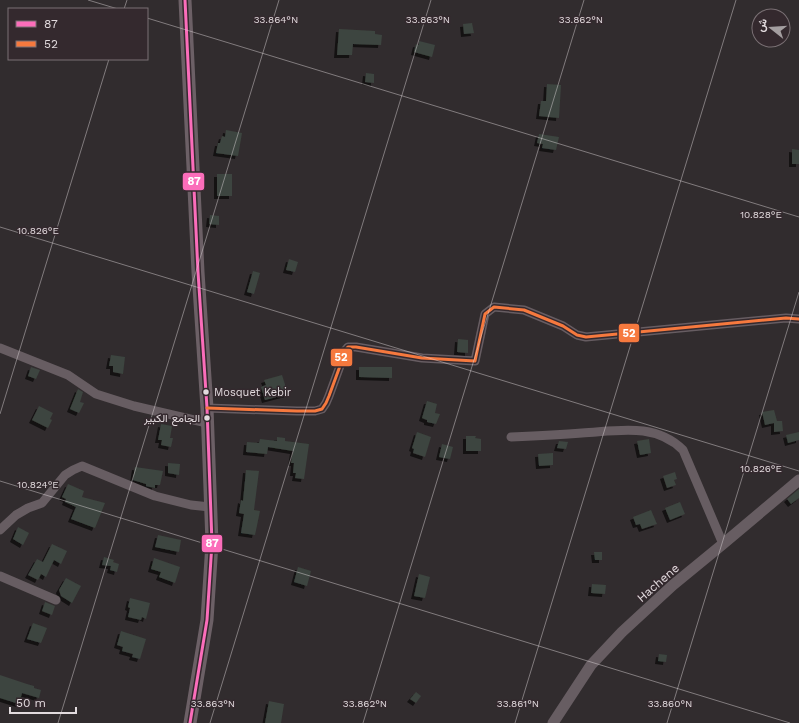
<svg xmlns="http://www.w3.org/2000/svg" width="799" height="723" font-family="'Work Sans',Vazirmatn,sans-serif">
<defs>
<filter id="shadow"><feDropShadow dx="-3" dy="3" stdDeviation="0" flood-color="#0009"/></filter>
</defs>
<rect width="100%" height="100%" fill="#312c2e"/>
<path fill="#3c453f" filter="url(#shadow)" d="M472,23l2,10 -10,1 -1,-10z
M339,29l36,2v3l7,1 -1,10 -28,-1 -1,11h-15z
M419,41l16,4 -3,12 -18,-5 2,-8 3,1z
M366,73l8,1v9l-9,-1z
M547,84l14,1 -2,33 -20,-2 2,-15h5z
M226,130l16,3 -4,23 -22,-3 2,-10h2l2,-7 3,1z
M539,134l20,3 -3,13 -14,-2 1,-4 -6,-1z
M792,149l7,1v14h-7z
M217,174h15v22h-15z
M210,215l9,1v9l-10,-1z
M289,259l9,3 -3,10 -9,-2z
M253,271l7,2 -6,21 -7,-2z
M458,339l10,1v13l-11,-1z
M111,355l14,2 -2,17 -10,-2v-6h-4z
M31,367l9,3 -4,9 -8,-3z
M359,367h33v11l-33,-1z
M282,375l6,19 -23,6 -4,-13 5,-2 -2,-5z
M78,389l5,3 -3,10 4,1 -5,10 -9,-4z
M427,401l10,3 -2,9 5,1 -4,10 -9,-2v-2l-5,-2z
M39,406l14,7 -3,6 2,1 -4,8 -16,-8z
M774,410l3,11h5l1,10 -9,1v-9l-9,2 -3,-13z
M161,424l11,2 -2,12h3l-2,9 -10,-2 1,-5h-4z
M417,432l14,5 -6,20 -12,-4 1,-4 -2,-1z
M799,432v8l-11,3 -2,-8z
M466,436h10l-1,2 6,1v12h-15z
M277,437l8,1v3l24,3 -5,35 -9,-1 1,-5h-3l1,-10h-3l2,-12 -25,-4 -1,7 -21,-2 1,-10 12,1 1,-4 17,2z
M649,439l2,14 -11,2 -3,-14z
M559,441l9,1 -2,7 -9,-1z
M442,444l11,3 -3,12 -11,-2z
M553,453v12l-14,1 -1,-12z
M168,463l12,1 -1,11 -11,-2z
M135,467l28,4 -3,14h-5v3l-5,-1 -4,-1v-2l-13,-4z
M246,470l13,1 -5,39 6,1 -5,24 -14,-2 3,-19 -5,-1 2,-13 2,1z
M675,472l2,7 -3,1 2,5 -9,3 -4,-12z
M68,484l16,7 -2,6 23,6 -10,25 -24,-9 5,-12 -11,-5 1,-3 -4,-2z
M799,489v9l-8,6 -4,-5z
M680,502l5,12 -15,6 -5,-12z
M651,510l6,14 -15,5 -2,-5 -4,1 -3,-8z
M18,527l11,6 -6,12 -10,-6z
M158,535l23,5 -2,12 -24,-5z
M52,544l15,7 -6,13 -7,-4 -8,17 -5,-3 -3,6 -10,-5 9,-16 6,3z
M594,552h8v8h-7z
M104,557l10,3 -1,2 6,2 -2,8 -7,-2 1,-4 -9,-1z
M154,558l26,9 -5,16 -16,-6 2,-5 -10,-3z
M298,567l13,4 -4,15 -13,-4z
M419,574l11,3 -5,21 -11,-2z
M66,578l15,8 -9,17 -11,-7 -2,-6z
M592,584l14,1 -1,9 -14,-1z
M130,598l20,5 -4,16 -4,-2 -1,3 -13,-3 2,-9 -2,-1z
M45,602l10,4 -3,9 -10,-4z
M33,623l14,5 -6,15 -14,-4z
M121,631l25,8 -6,20 -8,-2 1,-3 -11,-3 1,-4 -6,-2z
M659,654l8,1 -1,7 -8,-1z
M0,675l27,9 7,2v2l7,2 -2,8 -17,-5 -3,11 -19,-6z
M416,692l5,4 -5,7 -6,-4z
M269,701l15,3 -3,19h-16z"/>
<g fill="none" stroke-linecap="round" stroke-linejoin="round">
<path stroke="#675d62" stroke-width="9" d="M0,348l68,27 28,19 38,12 73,17
M207,408l90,3h18l7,-2 4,-6 3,-7 11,-30 2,-12 6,-7h8l66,11 53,3 10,-47 9,-7 30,3 39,16 14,9 9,2 200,-19 13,1
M511,437c24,-1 47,-2 71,-4 35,-2 73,-11 101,17l40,94
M0,530l16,-15 12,-7 14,-5 23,-28 8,-5 9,-4 73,30 36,9 19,2
M0,576l56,24"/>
<path stroke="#675d62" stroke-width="11" d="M553,723l38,-58 31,-33 51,-47 50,-41 76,-64"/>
<path stroke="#6c6066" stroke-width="13" d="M185,0l13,272 9,136 5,135 -5,77 -17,103"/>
<defs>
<path id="bus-1" d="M185,0l13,272 9,136 5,135 -5,77 -17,103"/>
<path id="bus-2" d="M207,408l90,3h18l7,-2 4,-6 3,-7 11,-30 2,-12 6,-7h8l66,11 53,3 10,-47 9,-7 30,3 39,16 14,9 9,2 200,-19 13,1"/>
</defs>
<use href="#bus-1" stroke="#34292e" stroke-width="6"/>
<use href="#bus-2" stroke="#34292e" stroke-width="6"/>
<use href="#bus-1" stroke="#fb6dba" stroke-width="3"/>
<use href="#bus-2" stroke="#f6793e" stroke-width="3"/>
</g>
<path fill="none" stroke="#e2dbde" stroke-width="1" stroke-opacity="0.45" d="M88,0l30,9M124,9l3,-9M147,18l652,199M0,227l799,244M0,414l109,-355M0,481l790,242M58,723l221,-723M210,723l221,-723M363,723l221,-723M515,723l221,-723M667,723l132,-431"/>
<g fill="#e2dbde" stroke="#34292e" stroke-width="1.5">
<circle cx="206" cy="392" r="3.5"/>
<circle cx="207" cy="418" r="3.5"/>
</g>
<g text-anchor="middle" stroke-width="3" stroke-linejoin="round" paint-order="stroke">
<g font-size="11" fill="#e2dbde" stroke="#34292e" text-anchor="start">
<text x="214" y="396">Mosquet Kebir</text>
<text x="200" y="422" text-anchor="end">الجامع الكبير</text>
</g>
<g font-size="12" fill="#e2dbde" stroke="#34292e">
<text transform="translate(658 583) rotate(-41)" y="4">Hachene</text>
</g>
</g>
<g font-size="10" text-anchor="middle" fill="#e2dbde" stroke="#34292e" stroke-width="3" stroke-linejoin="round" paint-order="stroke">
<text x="276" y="23">33.864°N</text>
<text x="428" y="23">33.863°N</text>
<text x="581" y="23">33.862°N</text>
<text x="761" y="218">10.828°E</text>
<text x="38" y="234">10.826°E</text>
<text x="761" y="472">10.826°E</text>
<text x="38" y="488">10.824°E</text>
<text x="213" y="707">33.863°N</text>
<text x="365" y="707">33.862°N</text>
<text x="518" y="707">33.861°N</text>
<text x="670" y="707">33.860°N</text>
</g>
<g stroke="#34292e" stroke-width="1.5">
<rect x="182" y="172" width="23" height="19" rx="4" fill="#fb6dba"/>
<rect x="618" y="323" width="22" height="20" rx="4" fill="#f6793e"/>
<rect x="330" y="348" width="23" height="19" rx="4" fill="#f6793e"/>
<rect x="201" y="534" width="22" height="19" rx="4" fill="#fb6dba"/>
</g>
<g font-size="11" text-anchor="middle" font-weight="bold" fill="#fff">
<text x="194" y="185">87</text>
<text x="629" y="337">52</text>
<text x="341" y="361">52</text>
<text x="212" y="547">87</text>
</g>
<rect x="8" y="8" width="140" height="52" fill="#34292e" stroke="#7a7074"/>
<rect x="16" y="21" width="20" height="6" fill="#fb6dba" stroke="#7a7074"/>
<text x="44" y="28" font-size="12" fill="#e2dbde">87</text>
<rect x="16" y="41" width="20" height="6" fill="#f6793e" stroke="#7a7074"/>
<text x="44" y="48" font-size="12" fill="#e2dbde">52</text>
<g transform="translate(771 28) rotate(287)"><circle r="19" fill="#34292e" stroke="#7a7074"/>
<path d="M0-3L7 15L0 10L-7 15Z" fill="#a49ea0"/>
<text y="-6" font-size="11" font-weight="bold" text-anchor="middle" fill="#e2dbde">ش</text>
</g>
<path d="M10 707v6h66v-6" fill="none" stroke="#e2dbde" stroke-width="2"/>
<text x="16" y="707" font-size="12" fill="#e2dbde" stroke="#34292e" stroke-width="3" paint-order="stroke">50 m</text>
</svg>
